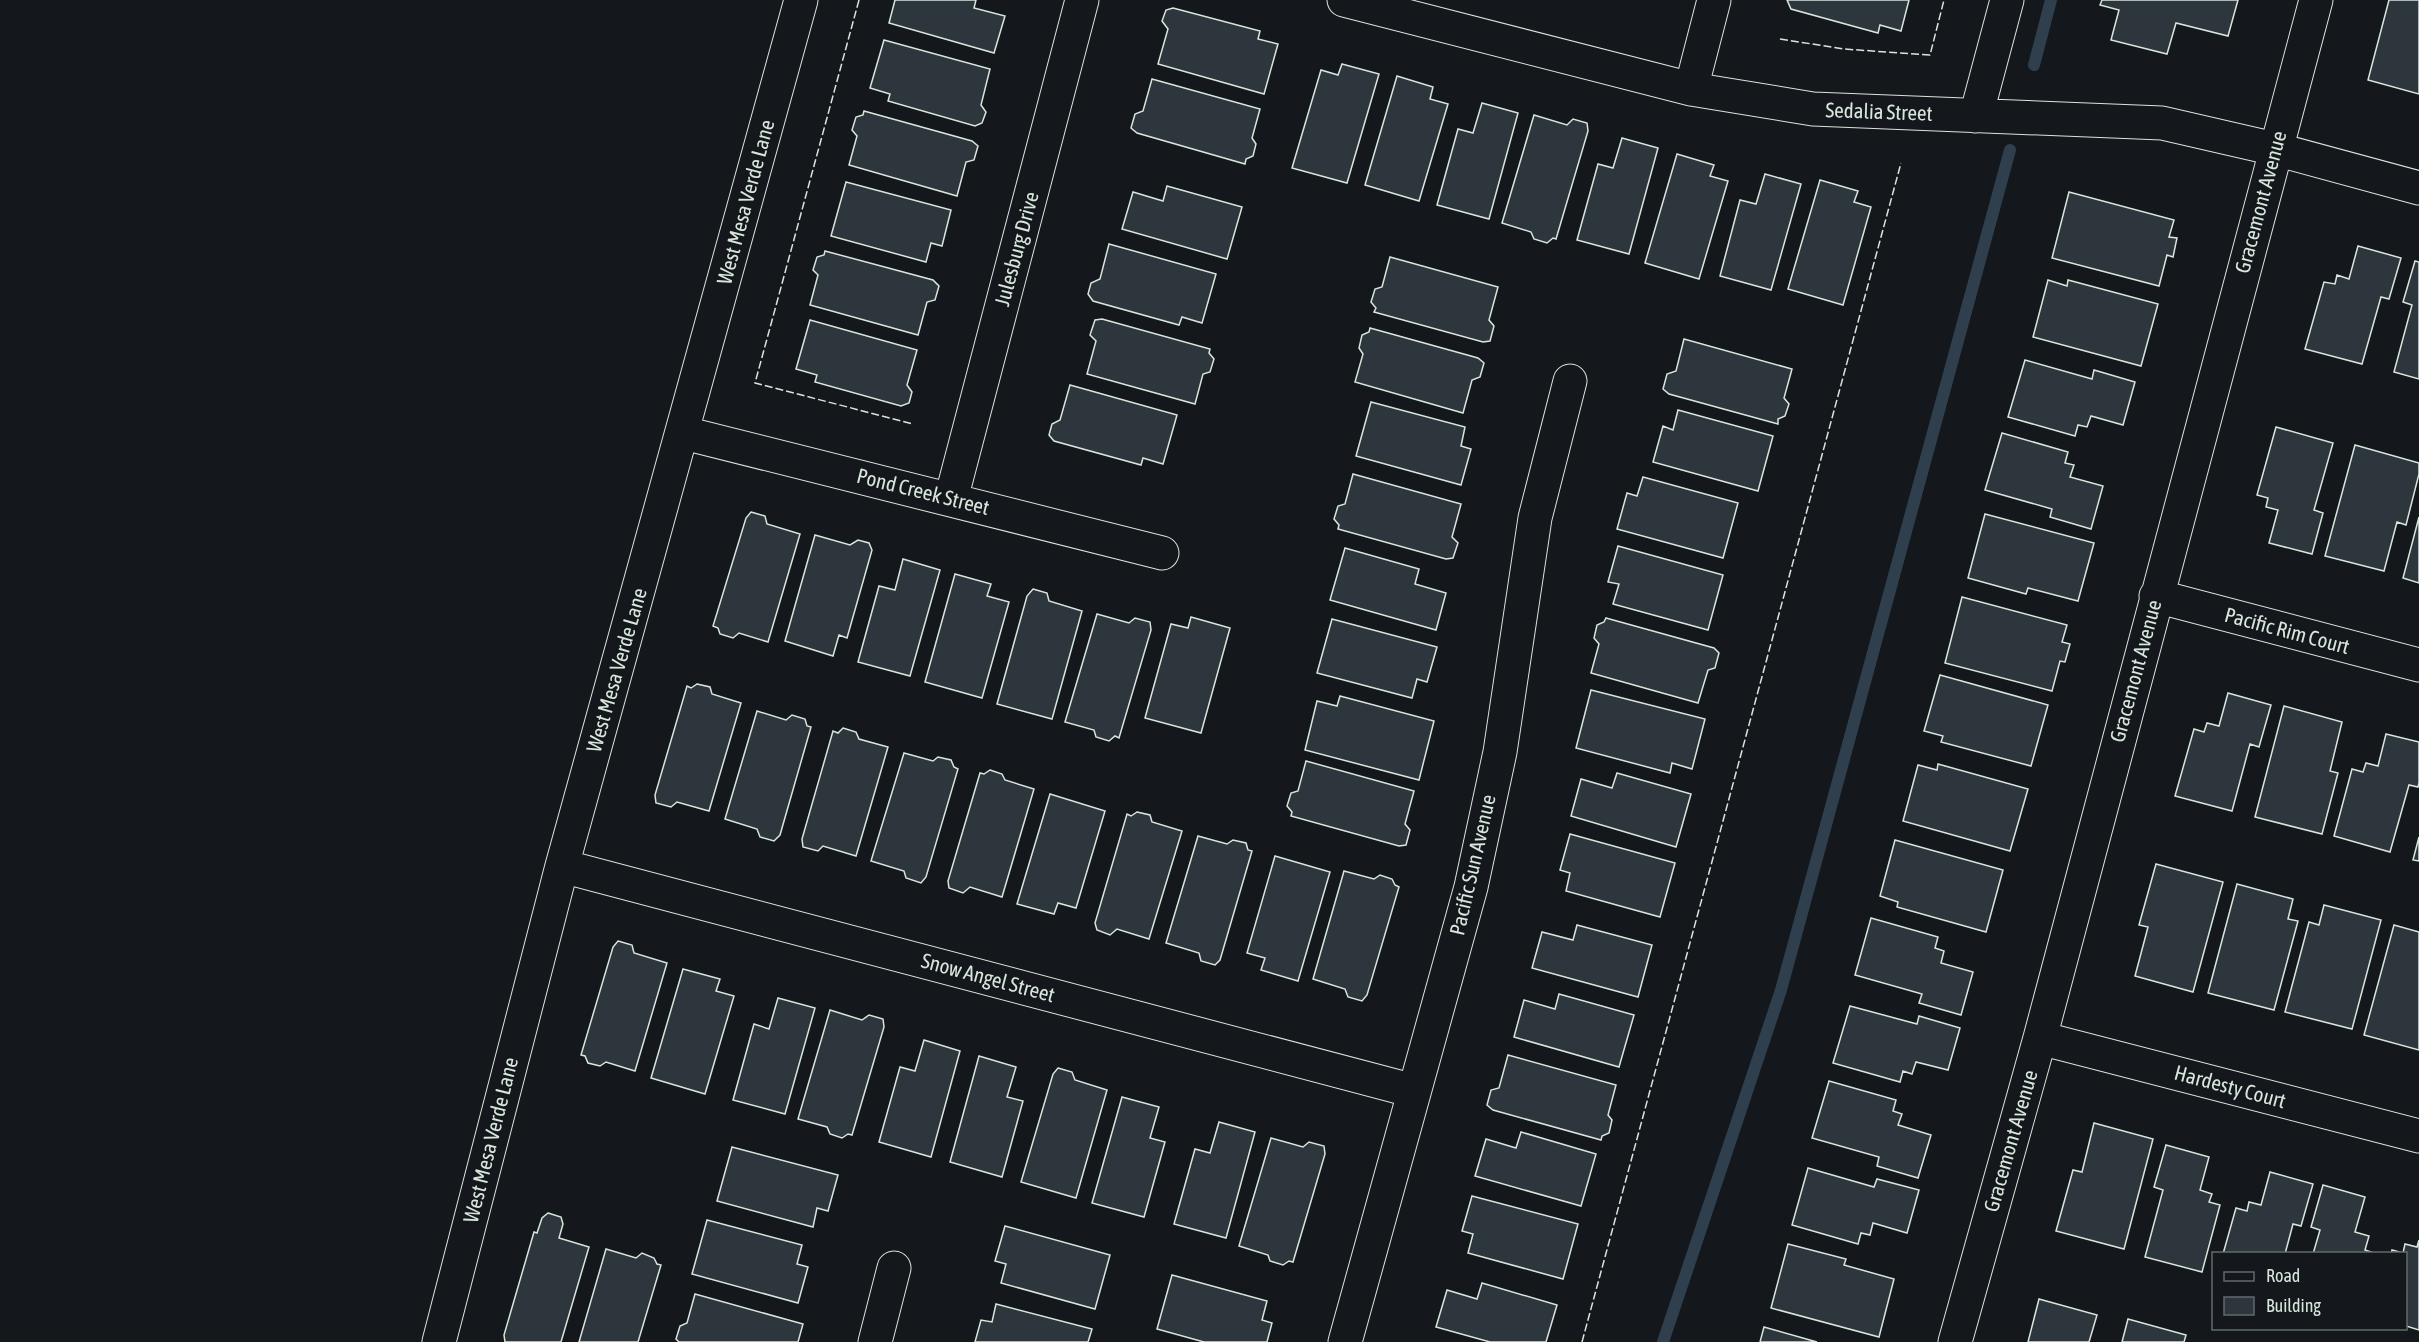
<svg xmlns="http://www.w3.org/2000/svg" width="2419" height="1342" font-family="'Asap Condensed',sans-serif">
<rect width="100%" height="100%" fill="#14181c"/>
<g fill="none" stroke-linecap="round" stroke-linejoin="round">
<path stroke="#2f3f4d" stroke-width="12" d="M2034,65l17,-65
M1663,1342l118,-352 229,-840"/>
</g>
<path fill="#2c363c" stroke="#d8e6dc" stroke-width="1.5" d="M895,0h81l-2,8 31,8 -11,37 -105,-30z
M1787,0h122l-8,31 -21,-6 -2,8 -87,-24z
M2102,0h136l-10,36 -52,-13 -9,31 -56,-14 8,-30 -19,-5z
M2389,0h30v94l-51,-14z
M1173,8l87,23 -2,8 20,5 -14,50 -106,-30 10,-35 -6,-8 4,-11z
M884,40l106,29 -9,36 5,7 -4,11 -7,3 -87,-25 2,-7 -20,-6z
M1342,64l37,10 -32,109 -55,-15 29,-98 17,5z
M1397,76l36,11 -3,12 18,5 -29,97 -54,-16z
M1152,79l108,30 -8,29 4,6 -3,12 -7,3 -1,5 -108,-31 -6,-5 4,-14 8,-3z
M1482,103l36,10 -29,106 -52,-14 21,-76 15,4z
M864,111l108,30 6,5 -4,14 -8,2 -9,34 -108,-31 8,-29 -5,-6 4,-13 7,-2z
M1534,115l33,10 6,-6 14,4 1,8 -32,108 -3,-1 -6,5 -13,-4 -3,-7 -29,-9z
M1622,138l36,10 -29,106 -52,-14 21,-76 15,4z
M1677,154l37,11 -4,11 18,5 -29,98 -54,-16z
M1765,174l36,10 -30,106 -51,-14 20,-76 16,4z
M1820,180l38,11 -4,11 17,5 -28,98 -55,-16z
M846,182l105,28 -9,36 -11,-3 -5,19 -95,-26z
M1167,186l75,21 -15,52 -105,-30 11,-37 30,9z
M2069,192l105,28 -5,17 8,1 -4,19 -6,-2 -8,31 -107,-28z
M1109,244l107,30 -14,49 -20,-6 -3,8 -86,-24 -5,-7 3,-11 9,-4z
M2358,246l43,12 -12,41 -8,-2 -19,67 -57,-15 19,-67 11,2 2,-9 12,4z
M825,251l108,29 6,6 -4,14 -8,2 -9,33 -108,-30 8,-30 -5,-5 4,-13 7,-2z
M1390,257l108,30 -9,33 5,6 -4,15 -7,1 -109,-30 2,-4 -5,-6 4,-13 7,-2z
M2415,261l4,1v117l-25,-7 18,-67 -9,-3z
M2048,280l19,6 1,-6 90,24 -17,62 -108,-29z
M1102,319l108,30 -1,4 5,6 -4,13 -7,2 -8,30 -108,-30 9,-33 -6,-6 5,-15z
M810,320l107,30 -10,35 5,7 -3,11 -8,3 -86,-24 2,-7 -21,-6z
M1370,328l108,30 6,5 -4,14 -8,3 -9,33 -108,-31 8,-28 -4,-6 3,-13 7,-3z
M1684,339l108,30 -8,29 5,6 -4,12 -7,3v5l-109,-30 -6,-5 4,-15 9,-3z
M2025,360l67,19 2,-9 41,12 -12,43 -32,-9 -4,11 -9,-2 -3,11 -67,-19z
M1070,385l107,30 -14,49 -20,-6 -2,7 -87,-24 -5,-6 3,-11 8,-4z
M1371,402l94,25 -4,19 10,3 -10,36 -105,-29z
M1678,410l95,26 -15,55 -105,-29 10,-36 10,4z
M2276,427l57,16 -19,67 9,3 -11,41 -43,-11 9,-33 -12,-3 2,-9 -11,-3z
M2002,433l66,19 -3,11 9,2 -4,12 33,9 -12,43 -41,-12 2,-8 -67,-19z
M2355,445l64,18v11l-13,51 -9,-3 -13,49 -59,-15z
M1353,474l108,30 -9,33 6,6 -5,15 -7,1 -108,-30 1,-4 -5,-6 4,-13 7,-2z
M1643,477l95,26 -15,55 -106,-29 10,-36 10,3z
M751,512l14,4 2,8 33,10 -32,108 -29,-9 -6,5 -13,-4 -2,-6 -5,-2 33,-108z
M1985,514l109,29 -16,58 -50,-13 -2,6 -58,-16z
M2419,517v66l-16,-5z
M815,535l35,10 8,-5 11,3 3,7 -25,88 -8,-3 -6,21 -48,-15z
M1618,546l105,29 -15,55 -95,-26 6,-20 -11,-2z
M1345,548l74,21 -4,15 31,9 -10,37 -106,-30z
M903,559l37,11 -30,106 -52,-14 21,-76 16,4z
M955,574l36,10 -4,12 22,6 -27,96 -57,-16z
M1033,589l14,4 2,8 33,10 -30,108 -55,-15 30,-108z
M1962,597l105,28 -5,17 8,2 -5,18 -5,-1 -8,30 -107,-28z
M1097,614l32,9 6,-5 15,4 1,8 -32,108 -4,-2 -6,5 -13,-4 -2,-7 -29,-8z
M1191,617l39,11 -29,105 -56,-15 26,-94 17,4z
M1606,618l108,30 5,5 -4,15 -7,2 -10,33 -107,-30 8,-29 -5,-6 3,-13 7,-3z
M1332,619l105,28 -10,35 -10,-3 -5,19 -95,-25z
M1940,675l108,30 -17,61 -90,-24 2,-6 -19,-5z
M697,684l13,3 2,7 29,9 -32,108 -32,-9 -6,5 -15,-4 -1,-8 32,-109 4,2z
M1591,690l114,29 -13,50 -20,-6 -2,10 -94,-25z
M2228,693l43,12 -12,42 -9,-3 -18,67 -57,-15 19,-67 10,3 3,-9 12,3z
M1340,696l94,25 -15,59 -114,-30 12,-49 20,5z
M2284,706l58,16 -12,49 8,2 -16,61 -67,-17z
M757,711l29,9 6,-5 13,4 2,7 4,1 -31,108 -6,6 -14,-4 -3,-8 -32,-10z
M843,728l13,4 3,7 29,8 -32,109 -33,-10 -5,5 -15,-4 -1,-8 31,-108 5,2z
M2386,734l33,8v41l-1,4 -9,-2 -19,67 -56,-16 18,-67 11,3 3,-9 12,3z
M904,753l29,8 5,-4 13,3 3,7 4,2 -32,108 -5,6 -15,-5 -2,-7 -33,-10z
M1306,761l108,30 -9,33 5,6 -4,15 -7,1 -108,-30 1,-4 -5,-6 4,-13 7,-2z
M1938,764l90,25 -18,62 -107,-30 15,-56 19,5z
M990,770l12,4 3,6 29,9 -32,108 -32,-10 -7,6 -14,-5 -1,-7 32,-108 4,1z
M1617,773l74,21 -15,53 -105,-31 10,-37 31,9z
M1050,794l55,17 -29,97 -18,-5 -4,11 -37,-10z
M1137,812l13,3 2,7 30,9 -33,108 -32,-10 -7,6 -13,-5 -2,-7 32,-109 4,2z
M1570,834l105,29 -15,54 -94,-26 4,-18 -10,-3z
M1198,836l29,8 6,-4 13,3 2,7 4,1 -32,109 -5,5 -14,-4 -2,-8 -33,-10z
M2419,837v24l-6,-1z
M1895,840l108,30 -17,62 -89,-25 1,-5 -18,-6z
M1275,856l55,16 -32,109 -37,-11 4,-12 -18,-5z
M2156,864l67,18 -30,110 -58,-16 13,-49 -9,-2z
M1344,871l30,8 6,-4 12,4 3,6 4,2 -32,108 -5,6 -14,-4 -3,-8 -32,-10z
M2237,884l56,15 -5,20 10,2 -24,89 -66,-17z
M2324,905l57,15 -29,109 -67,-17 24,-90 10,3z
M1871,918l67,19 -3,11 9,3 -3,12 32,9 -12,43 -42,-12 3,-9 -67,-19z
M1577,925l75,20 -14,52 -106,-29 10,-36 31,8z
M2394,925l25,7v118l-55,-15z
M618,941l14,4 2,8 33,10 -32,108 -29,-9 -6,4 -12,-3 -3,-7 -4,-1 32,-108z
M683,969l37,10 -4,12 18,5 -29,98 -54,-16z
M1559,994l75,21 -15,52 -105,-30 10,-37 31,9z
M778,998l37,10 -30,106 -52,-14 21,-76 15,5z
M1850,1006l67,18 2,-8 41,12 -12,42 -32,-8 -4,12 -9,-3 -3,11 -67,-19z
M830,1010l32,10 7,-5 14,4 1,8 -32,108 -4,-1 -6,4 -12,-4 -3,-7 -29,-8z
M924,1040l36,11 -29,106 -52,-15 21,-75 15,4z
M1508,1055l108,30 -8,30 4,5 -3,13 -7,3 -1,4 -108,-30 -6,-5 4,-15 8,-2z
M979,1056l37,11 -9,30 16,4 -21,76 -52,-15z
M1058,1068l14,4 3,8 32,10 -31,108 -55,-16 32,-108z
M1829,1081l67,19 -3,11 9,3 -4,11 33,10 -13,43 -41,-12 2,-9 -67,-19z
M1122,1097l37,10 -9,31 15,4 -21,75 -52,-14z
M1219,1122l36,10 -29,106 -52,-14 21,-75 15,4z
M2094,1123l59,16 -29,110 -68,-18 17,-61 9,2z
M1521,1132l75,22 -15,52 -106,-30 11,-37 30,9z
M1271,1138l32,9 6,-5 15,4 1,8 -32,108 -4,-1 -6,4 -13,-4 -2,-6 -29,-9z
M2166,1145l43,12 -9,33 12,4 -3,8 11,3 -18,67 -57,-15 18,-67 -9,-3z
M732,1147l106,28 -10,36 -11,-3 -4,19 -96,-26z
M1808,1168l66,19 3,-8 42,11 -12,43 -34,-10 -3,12 -9,-2 -3,11 -66,-19z
M2270,1172l43,12 -12,42 -8,-2 -8,30h-62l13,-46 11,3 2,-9 12,3z
M2323,1185l42,12 -10,35 14,4 -4,14 12,4h-64l7,-24 -9,-3z
M1472,1196l106,28 -15,55 -95,-26 5,-19 -11,-3z
M548,1213l13,4 2,7 -4,14 30,9 -28,95h-56l-1,-7 30,-103 3,1 5,-15z
M707,1220l95,25 -5,19 11,3 -10,36 -106,-29z
M1005,1226l105,29 -15,54 -94,-26 5,-19 -11,-3z
M2419,1240v90l-13,-4v-72h-15l1,-4 11,3 2,-9 12,3z
M1788,1244l58,15 -2,6 50,14 -15,58 -108,-29z
M606,1249l30,9 6,-5 12,5 3,6 4,1 -23,77h-59z
M1172,1275l95,26 -5,19 10,3 -5,19h-63l-47,-13z
M1482,1283l75,22 -11,37h-56l-54,-15 11,-37 30,9z
M695,1294l108,30 -5,18h-119l-3,-3 4,-13 7,-3z
M2039,1299l58,16 -8,27h-61z
M996,1304l96,25 -4,13h-113l6,-22 11,2z
M2128,1319l58,16 -2,7h-62z
M1764,1327l53,15h-57z"/>
<g fill="none" stroke-linecap="round" stroke-linejoin="round">
<defs>
<path id="minor" d="M1344,0l347,89 122,20 349,14 113,26 144,39
M1691,89l23,-89
M1976,116l31,-116
M684,433l478,120
M951,499l131,-499
M2156,596l263,69
M562,866l852,225
M2040,1038l379,98
M439,1342l123,-476 239,-866
M875,1342l19,-74
M1345,1342l126,-455 29,-135 35,-234 35,-137
M1955,1342l85,-304 276,-1038"/>
</defs>
<use href="#minor" stroke="#d8e6dc" stroke-width="35"/>
<use href="#minor" stroke="#14181c" stroke-width="33"/>
<path stroke="#d8e6dc" stroke-width="1.5" stroke-dasharray="8 3" stroke-linecap="butt" d="M859,0l-104,383 158,41
M1780,39l64,10 86,6 14,-55
M1582,1342l319,-1179"/>
</g>
<g text-anchor="middle" stroke-width="4.5" stroke-linejoin="round" paint-order="stroke">
<g font-size="21" fill="#d8e6dc" stroke="#14181c">
<text transform="translate(1879 112) rotate(2)" y="7">Sedalia Street</text>
<text transform="translate(746 202) rotate(-75)" y="7">West Mesa Verde Lane</text>
<text transform="translate(2261 202) rotate(-75)" y="7">Gracemont Avenue</text>
<text transform="translate(1017 249) rotate(-75)" y="7">Julesburg Drive</text>
<text transform="translate(923 492) rotate(14)" y="7">Pond Creek Street</text>
<text transform="translate(2287 631) rotate(15)" y="7">Pacific Rim Court</text>
<text transform="translate(617 670) rotate(-74)" y="7">West Mesa Verde Lane</text>
<text transform="translate(2136 671) rotate(-75)" y="7">Gracemont Avenue</text>
<text transform="translate(1473 865) rotate(-77)" y="7">Pacific Sun Avenue</text>
<text transform="translate(988 978) rotate(15)" y="7">Snow Angel Street</text>
<text transform="translate(2230 1087) rotate(15)" y="7">Hardesty Court</text>
<text transform="translate(491 1140) rotate(-76)" y="7">West Mesa Verde Lane</text>
<text transform="translate(2011 1141) rotate(-74)" y="7">Gracemont Avenue</text>
</g>
</g>
<rect x="2212" y="1252" width="195" height="78" fill="#14181c" stroke="#626a69" stroke-width="1.5"/>
<rect x="2224" y="1272" width="30" height="9" fill="#14181c" stroke="#626a69" stroke-width="1.5"/>
<text x="2266" y="1282" font-size="18" fill="#d8e6dc">Road</text>
<rect x="2224" y="1297" width="30" height="18" fill="#2c363c" stroke="#626a69" stroke-width="1.5"/>
<text x="2266" y="1312" font-size="18" fill="#d8e6dc">Building</text>
</svg>
